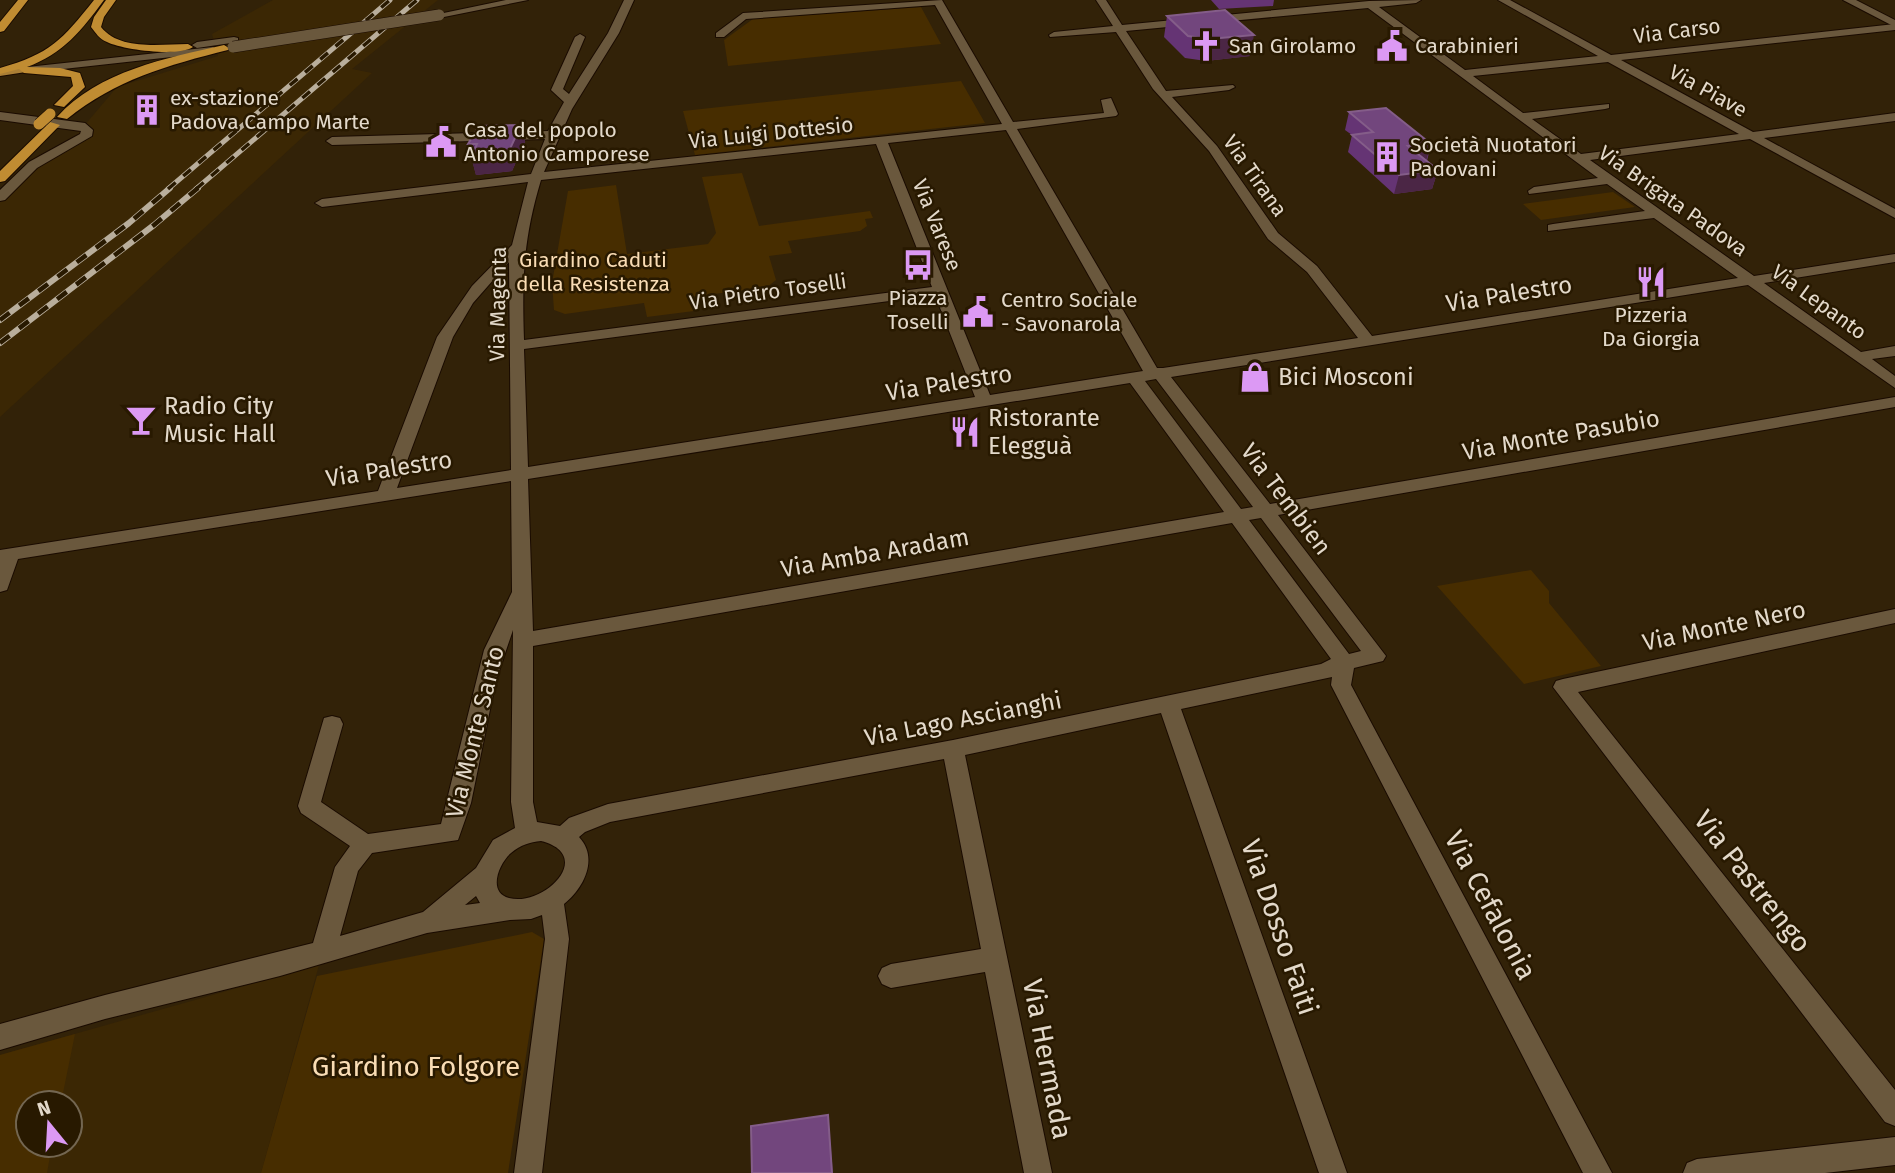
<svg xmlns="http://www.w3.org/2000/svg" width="1895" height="1173" font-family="'Fira Sans',sans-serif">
<rect width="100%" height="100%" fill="#322208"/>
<path fill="#3b2704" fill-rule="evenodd" d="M273,0h165l-86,69 20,4 -372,344v-227l33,-32 40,-19 44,-52 101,-31 -6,-22z
M319,965l-58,208h-261v-118zM28,1103h42v42h-42z"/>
<path fill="#472d00" d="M921,7l20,37 -213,22 -4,-26 29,-21z
M961,81l24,42 -290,32 -12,-44z
M742,173l17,53 111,-15 3,7 -8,1 2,7 -7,5 -72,10 4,12 -23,3 7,24 -9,7 -76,10 3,14 -47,6 -3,-14 -79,11 -11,-4 -2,-27 16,-92 48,-6 11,69 81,-10 8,-11 -14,-56z
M1613,192l22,15 -94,13 -18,-16z
M1531,570l18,21v12l52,63 -77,18 -87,-98z
M532,932l12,7 -36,234h-247l56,-197z
M75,1034l-14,69h-33v42h24l-5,28h-47v-118z"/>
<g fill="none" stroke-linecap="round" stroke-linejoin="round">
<defs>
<path id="minor" d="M624,0h10l-15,33 -47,76 -28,63 458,-48 -67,-119 -189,14 -22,18h-8v-4l27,-20 199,-13 71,122 91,-9 -3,-13 10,-2 7,16 -2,2 -99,13 140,239h6l195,-30 -51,-66 -39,-33 -59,-88 -56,-62 -37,-57 -66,5 -1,-2 5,-3 59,-6 -17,-26h10l16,25 247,-24 52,-1 -5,3 -37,4 86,63 133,-14 -100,-56h12l101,55 284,-31v6l-274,30 132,72 142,-19v8l-131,17 131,71v9l-145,-79 -160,21 164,116 141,-22v8l-131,21 97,69 34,-6v10l-23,3 23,17v12l-147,-103 -577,92 99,127 625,-107v10l-617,108 108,141 -3,5 -29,7 -3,17 261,488h-29l-252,-488 1,-8 -151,32 166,464h-28l-158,-460 -196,42 87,418h-28l-39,-201 -94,16 -9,-4 -4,-8 4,-8 9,-4 90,-15 -37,-190 -334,63 -25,10 -6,5c20,21 5,51 -15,67l5,35 -27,234h-28l31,-234 -3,-24 -11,4 -21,1 -83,13 -147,43 -175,43 -105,31v-26l105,-29 208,-52 22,-76 15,-21 -49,-33 -3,-7 26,-88 8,-2 8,2 3,6 -22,78 47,32 73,-10 43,-174 28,-58 -1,-111 -493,78 -11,31 -7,2v-42l378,-59 59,-154 35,-51 40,-41 16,-63 -206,25 -7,-4 7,-4 209,-25 14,-35 -213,6 -6,-4 6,-4 216,-6 16,-29 -13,-12 24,-53 5,-3 5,3 -22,52 6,5 39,-61zM1368,8l230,170 -64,9 -6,4 1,3 78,-10 38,27 -92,13 -5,1v6l106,-13 84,60 -366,58 -55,-70 -39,-33 -61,-87 -45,-49 57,-7 6,-3 -2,-2 -67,6 -40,-60zM1608,62l131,72 -158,20 -49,-35 73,-10 4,-1v-4l-86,9 -50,-37zM1006,130l137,241 -153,24 -102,-252zM876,144l56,143 -408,53c-2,-61 -1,-100 17,-160zM509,262l2,208 -114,18 56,-151 20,-34zM935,295l40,102 -447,70 -4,-118zM1156,379l97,128 -12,2 -96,-128zM1130,383l94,129 -691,119 -5,-152zM1261,518l100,133 -12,3 -100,-134zM1232,523l99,136 -10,5 -368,76 -345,64 -39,14 -9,8 -23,-4 -4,-20v-156zM513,630l-2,172 4,26 -22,12 -17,28 -53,44 -83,24 18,-65 14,-18 86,-13 13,-37 25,-123zM541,841c55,14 3,66 -32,57 -22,-6 -10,-35 2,-45 9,-8 19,-11 30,-12zM476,896l4,7 -15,2z
M0,112l85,11 8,7 -1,6 -55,32 -32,32 -5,1v-11l29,-28 51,-28 1,-3 -81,-11z
M1895,609v14l-317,69 317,398v36l-10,-4 -332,-435 3,-6 7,-2z
M1895,1137v28l-70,8h-142l4,-10 10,-4z"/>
<path id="secondary" d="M506,0h22l-89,18 -5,-3z
M1843,0h13l39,20v7z
M234,37l4,1v4l-41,6 -5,-3 5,-3z
M213,47l5,3 -1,2 -190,21 -6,-3 6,-3z"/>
<path id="primary" d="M22,67l6,3 -2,2 -26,4v-6z"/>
<path id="trunk" d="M18,0h10l-24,31 -4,1v-10z
M94,0h10c-22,30 -41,54 -77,67l33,1 20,5 5,14 -21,20 -10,-2 19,-19 -2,-9 -47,-4 -5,-4 -19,5v-6c50,-14 62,-28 94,-68z
M106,0h10l-12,17 -3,10c19,24 60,17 87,17l5,3c-14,10 -70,3 -86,-5 -8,-3 -11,-9 -16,-15l3,-10z
M224,45l5,3 -1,2c-60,15 -113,30 -161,69l-10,-2c41,-46 110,-59 167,-72z
M50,122l10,3 -55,56 -5,1v-11z"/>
</defs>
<use href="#minor" stroke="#1a0b00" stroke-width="2"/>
<use href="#secondary" stroke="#1a0b00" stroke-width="2"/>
<use href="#primary" stroke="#1a0b00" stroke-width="2"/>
<use href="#trunk" stroke="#1a0b00" stroke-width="2"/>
<use href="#minor" fill="#6a583d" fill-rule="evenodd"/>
<use href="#secondary" fill="#6a583d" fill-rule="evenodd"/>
<use href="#primary" fill="#ab7f35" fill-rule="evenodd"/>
<use href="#trunk" fill="#c08c32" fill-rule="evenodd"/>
<defs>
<path id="rail-far1" d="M168,189l222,-189
M196,189l221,-189"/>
<path id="rail" d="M0,320l129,-97 41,-35
M0,343l154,-118 44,-37"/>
</defs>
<use href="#rail-far1" stroke="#b9ae9c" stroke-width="5"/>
<use href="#rail" stroke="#b9ae9c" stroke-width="6"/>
<use href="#rail-far1" stroke="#281900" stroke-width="3.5" stroke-dasharray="10" stroke-linecap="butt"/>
<use href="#rail" stroke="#281900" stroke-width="4.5" stroke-dasharray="12" stroke-linecap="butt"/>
<defs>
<path id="secondary-bridge" d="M233,47l206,-32"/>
<path id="trunk-bridge" d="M39,124l11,-10"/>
</defs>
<use href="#secondary-bridge" stroke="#1a0b00" stroke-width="12" stroke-linecap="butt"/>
<use href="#trunk-bridge" stroke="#1a0b00" stroke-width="12" stroke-linecap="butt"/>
<use href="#secondary-bridge" stroke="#6a583d" stroke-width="11"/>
<use href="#trunk-bridge" stroke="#c08c32" stroke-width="11"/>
</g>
<path fill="#653474" d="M1211,0h63l-1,6 -54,3z
M1167,16l83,40 -44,5 -21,-3 -21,-21z
M1349,112l82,32 -4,17 11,9 -6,19 -38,5 -46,-42 4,-17 -7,-5z
M521,125l4,17 -13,29 -36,4 -8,-31z"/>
<path fill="#4b2645" d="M1254,35l-4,21 -44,5 3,-22z
M521,125l4,17 -13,29 -36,4 -5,-18z
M1431,144l-5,17 -18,-15z
M1438,170l-6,19 -38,5 5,-19z
M828,1115l1,12 4,46h-1z"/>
<path fill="#72467d" stroke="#845d89" stroke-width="2" d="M1225,10l29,25 -45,4 -21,-3 -21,-20z
M1386,108l45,36 -23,2 30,24 -39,5 -47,-40 21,-3 -24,-20z
M521,125l-13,28 -37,4 6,-13h-9l11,-18z
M828,1115l4,58h-80l-1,-47z"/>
<defs>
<symbol id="church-bare" viewBox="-9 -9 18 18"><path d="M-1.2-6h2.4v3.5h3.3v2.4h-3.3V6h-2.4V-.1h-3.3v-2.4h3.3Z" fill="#dc99f4" stroke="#281900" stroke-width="2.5" paint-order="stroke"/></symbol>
<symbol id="civic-bare" viewBox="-9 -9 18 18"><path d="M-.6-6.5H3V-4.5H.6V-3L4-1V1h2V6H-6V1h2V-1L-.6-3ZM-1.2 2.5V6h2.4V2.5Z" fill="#dc99f4" stroke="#281900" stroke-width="2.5" paint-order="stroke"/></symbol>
<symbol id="building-bare" viewBox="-9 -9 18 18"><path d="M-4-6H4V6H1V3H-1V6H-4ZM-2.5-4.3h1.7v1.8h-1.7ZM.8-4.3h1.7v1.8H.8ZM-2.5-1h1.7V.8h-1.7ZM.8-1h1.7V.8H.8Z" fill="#dc99f4" stroke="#281900" stroke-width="2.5" paint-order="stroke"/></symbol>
<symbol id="bus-bare" viewBox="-9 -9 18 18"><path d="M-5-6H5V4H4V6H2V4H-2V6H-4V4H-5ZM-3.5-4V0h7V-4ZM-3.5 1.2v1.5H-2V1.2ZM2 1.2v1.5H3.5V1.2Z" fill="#dc99f4" stroke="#281900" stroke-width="2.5" paint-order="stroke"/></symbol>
<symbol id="restaurant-bare" viewBox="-9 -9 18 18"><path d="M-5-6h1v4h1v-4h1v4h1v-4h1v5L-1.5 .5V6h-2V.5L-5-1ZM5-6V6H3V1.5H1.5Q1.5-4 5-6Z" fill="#dc99f4" stroke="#281900" stroke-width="2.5" paint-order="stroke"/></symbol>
<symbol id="shop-bare" viewBox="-9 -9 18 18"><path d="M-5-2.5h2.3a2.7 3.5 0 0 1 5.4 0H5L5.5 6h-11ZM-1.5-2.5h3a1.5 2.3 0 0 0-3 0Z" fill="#dc99f4" stroke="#281900" stroke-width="2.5" paint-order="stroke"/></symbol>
<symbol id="bar-bare" viewBox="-9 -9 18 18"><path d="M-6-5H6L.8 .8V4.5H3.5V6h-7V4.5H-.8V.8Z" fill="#dc99f4" stroke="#281900" stroke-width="2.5" paint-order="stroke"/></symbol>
</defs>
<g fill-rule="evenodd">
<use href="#church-bare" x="1184" y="24" width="44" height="44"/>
<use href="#civic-bare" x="1370" y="24" width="44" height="44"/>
<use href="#building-bare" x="125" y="88" width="44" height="44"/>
<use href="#civic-bare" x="419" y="120" width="44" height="44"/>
<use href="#building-bare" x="1365" y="135" width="44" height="44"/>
<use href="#bus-bare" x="896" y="243" width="44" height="44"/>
<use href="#restaurant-bare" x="1629" y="260" width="44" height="44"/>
<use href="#civic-bare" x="956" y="290" width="44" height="44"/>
<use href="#shop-bare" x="1233" y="355" width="44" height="44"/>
<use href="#bar-bare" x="119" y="398" width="44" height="44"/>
<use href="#restaurant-bare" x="943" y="410" width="44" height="44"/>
</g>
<g text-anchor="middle" stroke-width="5" stroke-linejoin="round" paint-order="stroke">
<g font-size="21" fill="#e3d9ca" stroke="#281900">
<text transform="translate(1677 31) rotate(-7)" y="7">Via Carso</text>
<text transform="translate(1708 91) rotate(29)" y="7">Via Piave</text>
<text transform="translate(771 133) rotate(-6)" y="7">Via Luigi Dottesio</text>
<text transform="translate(1255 176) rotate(55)" y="7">Via Tirana</text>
<text transform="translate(1673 201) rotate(35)" y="7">Via Brigata Padova</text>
<text transform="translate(937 225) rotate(68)" y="7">Via Varese</text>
<text transform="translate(768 292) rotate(-8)" y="7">Via Pietro Toselli</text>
<text transform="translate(1819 302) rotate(36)" y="7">Via Lepanto</text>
<text transform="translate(498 304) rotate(-89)" y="7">Via Magenta</text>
</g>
<g font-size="21" fill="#e3d9ca" stroke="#281900" text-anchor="start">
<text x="1229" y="53">San Girolamo</text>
<text x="1415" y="53">Carabinieri</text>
<text x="170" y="105">ex-stazione<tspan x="170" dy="24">Padova Campo Marte</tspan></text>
<text x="464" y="137">Casa del popolo<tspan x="464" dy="24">Antonio Camporese</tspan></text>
<text x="1410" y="152">Società Nuotatori<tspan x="1410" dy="24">Padovani</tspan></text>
<text x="918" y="305" text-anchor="middle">Piazza<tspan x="918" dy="24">Toselli</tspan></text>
<text x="1001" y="307">Centro Sociale<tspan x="1001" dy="24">- Savonarola</tspan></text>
<text x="1651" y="322" text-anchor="middle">Pizzeria<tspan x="1651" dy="24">Da Giorgia</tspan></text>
</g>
<g font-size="21" fill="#f9dcb4" stroke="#281900">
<text x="593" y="267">Giardino Caduti<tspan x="593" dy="24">della Resistenza</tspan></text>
</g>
<g font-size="24" fill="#e3d9ca" stroke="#281900">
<text transform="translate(1509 294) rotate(-9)" y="8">Via Palestro</text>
<text transform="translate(949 383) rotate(-9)" y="8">Via Palestro</text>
<text transform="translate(1561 435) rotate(-10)" y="8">Via Monte Pasubio</text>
<text transform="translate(389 469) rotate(-9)" y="8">Via Palestro</text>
<text transform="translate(1286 499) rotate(53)" y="8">Via Tembien</text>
<text transform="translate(875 553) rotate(-10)" y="8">Via Amba Aradam</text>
<text transform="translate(1724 626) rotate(-12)" y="8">Via Monte Nero</text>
<text transform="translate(963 719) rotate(-11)" y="8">Via Lago Ascianghi</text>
<text transform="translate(475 732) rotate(-76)" y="8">Via Monte Santo</text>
</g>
<g font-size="24" fill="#e3d9ca" stroke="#281900" text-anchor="start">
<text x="1278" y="385">Bici Mosconi</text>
<text x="164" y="414">Radio City<tspan x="164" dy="28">Music Hall</tspan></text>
<text x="988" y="426">Ristorante<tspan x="988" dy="28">Elegguà</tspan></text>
</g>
<g font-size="28" fill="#e3d9ca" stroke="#281900">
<text transform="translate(1753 881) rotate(52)" y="10">Via Pastrengo</text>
<text transform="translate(1491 905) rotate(62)" y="10">Via Cefalonia</text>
<text transform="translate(1280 927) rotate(71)" y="10">Via Dosso Faiti</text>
<text transform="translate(1048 1059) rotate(79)" y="10">Via Hermada</text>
</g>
<g font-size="28" fill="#f9dcb4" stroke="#281900">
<text x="416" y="1076">Giardino Folgore</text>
</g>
</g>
<g transform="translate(49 1124) rotate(342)"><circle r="33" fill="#281900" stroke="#736651" stroke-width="2"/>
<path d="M0-5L12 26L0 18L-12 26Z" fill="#dc99f4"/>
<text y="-10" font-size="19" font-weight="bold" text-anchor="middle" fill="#e3d9ca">N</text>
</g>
</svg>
